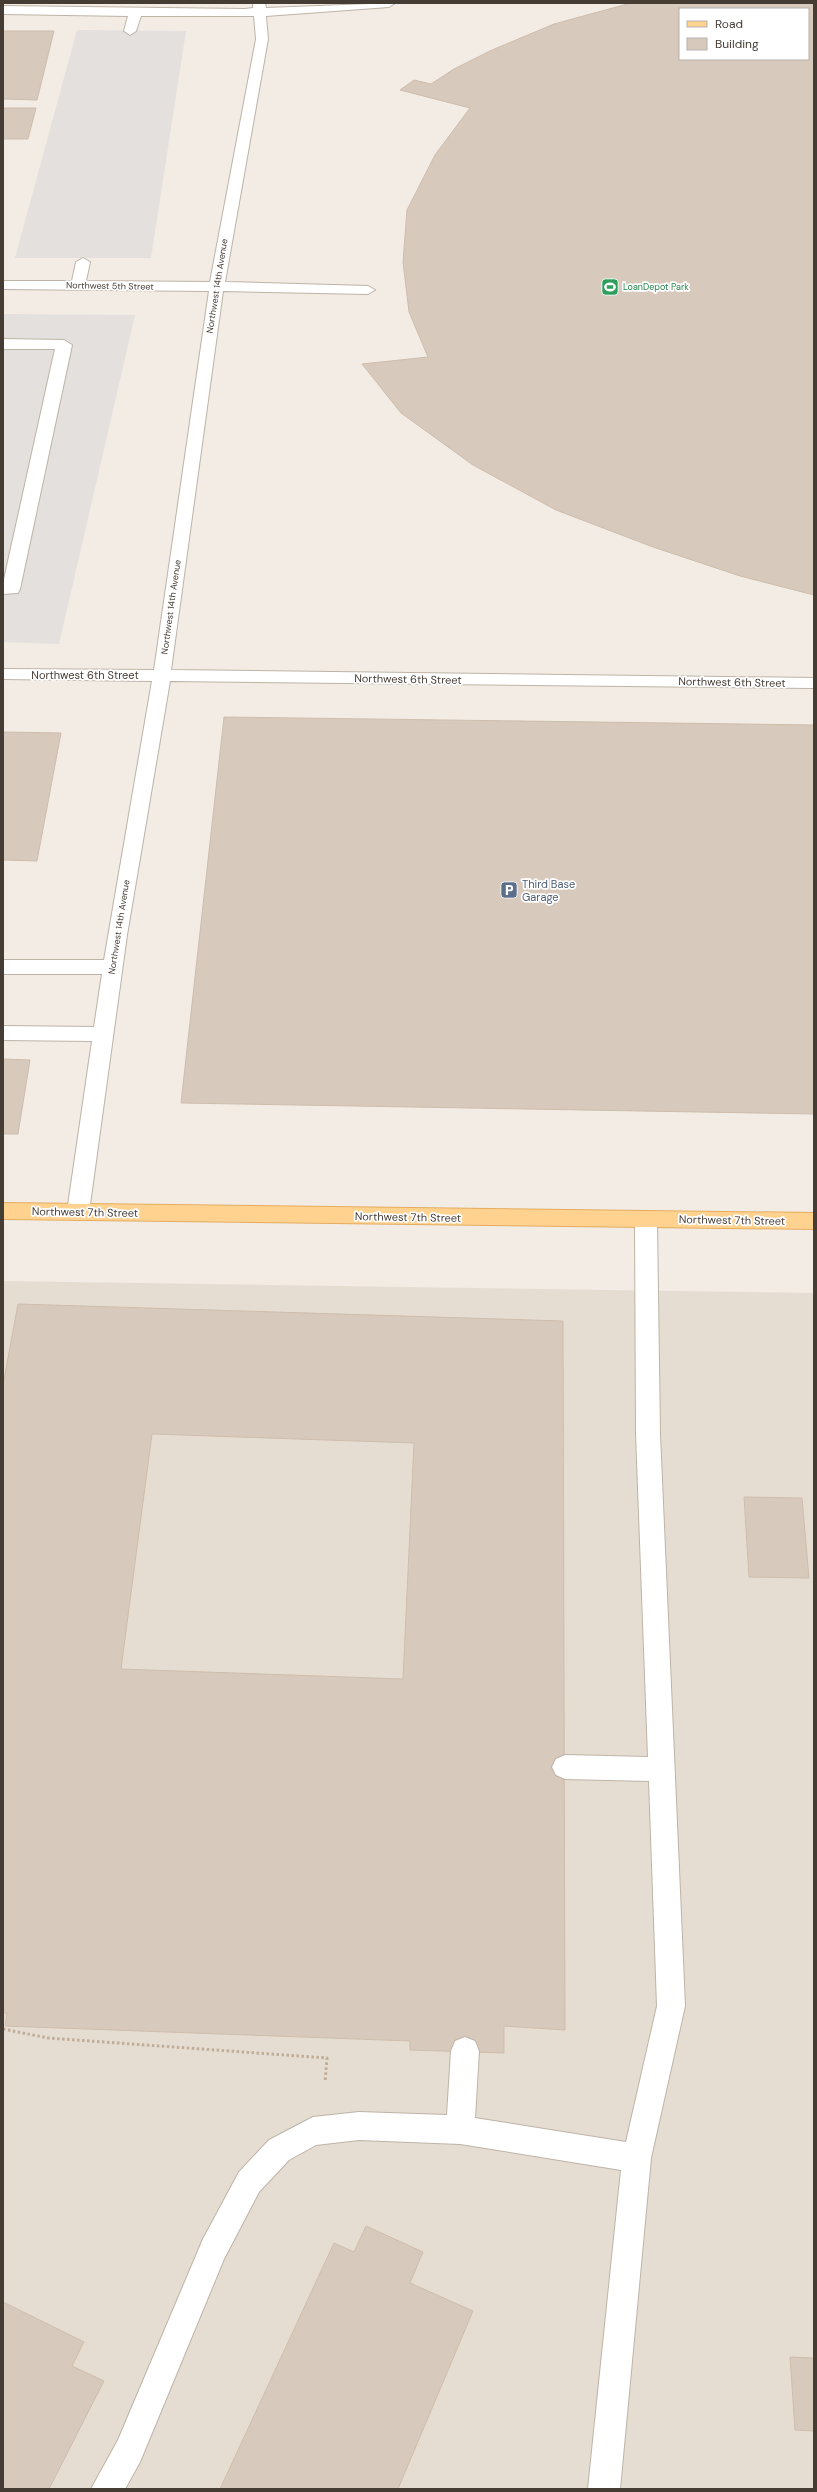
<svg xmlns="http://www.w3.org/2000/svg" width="817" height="2492" font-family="'DM Sans',sans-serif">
<rect width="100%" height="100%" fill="#f2ece4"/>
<path fill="#e6ddd2" d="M3,1281l811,12v1196h-811z"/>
<path fill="#e3e0dd" d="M77,30l109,1 -35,227h-136z
M3,314l132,1 -76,329 -56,-2z"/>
<path fill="#d7c9bc" stroke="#cfbdac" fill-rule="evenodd" d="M631,3h183v592l-74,-19 -87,-29 -97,-37 -83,-45 -72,-52 -39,-49 66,-7 -19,-45 -6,-50 4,-52 28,-55 35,-47 -70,-18 14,-10 17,4 23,-15 38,-19 62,-26zM680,9h128v50h-128z
M3,31h51l-17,69 -34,-1z
M3,108h33l-8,31h-25z
M224,717l590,8v389l-633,-11z
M3,732l58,1 -24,128 -34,-1z
M3,1059l27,1 -12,74h-15z
M18,1304l545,17 2,709 -61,-4v27l-94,-3v-9l-405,-15 2,-13h-4v-628zM152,1434l262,9 -11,236 -282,-10z
M744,1497l58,1 7,80 -60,-1z
M366,2226l57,26 -13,31 63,28 -75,178h-178l114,-246 20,9z
M3,2302l81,40 -12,24 32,15 -55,108h-46z
M790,2357l24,1v73l-19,-1z"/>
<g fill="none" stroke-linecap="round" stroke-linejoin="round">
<defs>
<path id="minor" d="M253,3h12l1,5 129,-5 -6,4 -123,9 2,23 -43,243 143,4 7,4 -7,4 -145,-3 -52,379 643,8v10l-644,-7 -43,254 -38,277 -3,6 -8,2 -8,-2 -3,-6 25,-171 -89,-1v-14l91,1 8,-53h-99v-14h101l48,-279 -149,-2v-10l151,1 55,-379 -206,-2v-8h69l4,-19 7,-4 7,4 -4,19 124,1 46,-243 -2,-23h-113l-5,15 -6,4 -6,-4 4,-15 -125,-2v-8l242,3 8,-1z
M3,339l61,1 8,5 -52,244 -2,4 -15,1v-10l52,-235h-52z
M646,1212l8,2 3,6 3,214 25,572 -34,152 -31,331h-32l33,-319 -161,-26 -101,-4 -43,5 -27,15 -30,32 -35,67 -84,203 -15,27h-34l27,-49 85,-201 36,-67 30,-32 44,-23 46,-5 88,3 4,-64 4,-10 10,-4 10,4 4,10 -4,67 151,24 31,-136 -8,-225 -84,-2 -9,-4 -4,-8 4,-8 9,-4 83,2 -12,-323 -1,-214 3,-6z"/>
<path id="major" d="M3,1203l811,10v16l-811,-10z"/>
</defs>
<use href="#minor" stroke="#beb3a7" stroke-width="2"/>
<use href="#major" stroke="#e5ac5f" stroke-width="2"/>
<path stroke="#c0ad98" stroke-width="3" stroke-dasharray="2.5 2.5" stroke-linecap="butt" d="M3,2029l45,9 279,20 -2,24"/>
<use href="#minor" fill="#fff" fill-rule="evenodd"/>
<use href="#major" fill="#ffd290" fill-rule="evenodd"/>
</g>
<defs>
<symbol id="stadium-square" viewBox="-11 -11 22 22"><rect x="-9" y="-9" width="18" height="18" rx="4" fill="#2e9e5b" stroke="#fff"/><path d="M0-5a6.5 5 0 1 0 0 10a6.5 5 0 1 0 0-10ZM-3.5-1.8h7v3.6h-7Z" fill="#fff"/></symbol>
<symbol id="parking-square" viewBox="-11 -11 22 22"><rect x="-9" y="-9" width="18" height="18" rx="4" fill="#5c6f8a" stroke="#fff"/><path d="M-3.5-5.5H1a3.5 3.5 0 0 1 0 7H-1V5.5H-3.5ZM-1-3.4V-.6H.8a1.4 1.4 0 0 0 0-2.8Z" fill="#fff"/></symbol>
</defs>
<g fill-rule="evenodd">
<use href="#stadium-square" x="600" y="277" width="20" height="20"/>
<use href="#parking-square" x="499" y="880" width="20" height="20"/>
</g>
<g text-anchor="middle" stroke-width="3.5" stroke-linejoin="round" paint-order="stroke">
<g font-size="9" fill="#453c34" stroke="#fff">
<text transform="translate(110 286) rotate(1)" y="3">Northwest 5th Street</text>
<text transform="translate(217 286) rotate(-81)" y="3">Northwest 14th Avenue</text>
<text transform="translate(171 607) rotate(-82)" y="3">Northwest 14th Avenue</text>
<text transform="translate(119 927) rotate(-81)" y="3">Northwest 14th Avenue</text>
</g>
<g font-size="9" fill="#27864d" stroke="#fff" text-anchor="start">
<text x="623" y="290">LoanDepot Park</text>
</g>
<g font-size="11" fill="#453c34" stroke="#fff">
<text x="85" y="679">Northwest 6th Street</text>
<text transform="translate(408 679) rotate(1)" y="4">Northwest 6th Street</text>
<text transform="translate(732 682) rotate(1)" y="4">Northwest 6th Street</text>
<text transform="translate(85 1212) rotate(1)" y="4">Northwest 7th Street</text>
<text transform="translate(408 1217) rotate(1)" y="4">Northwest 7th Street</text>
<text transform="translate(732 1220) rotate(1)" y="4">Northwest 7th Street</text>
</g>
<g font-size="11" fill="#4e5e75" stroke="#fff" text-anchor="start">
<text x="522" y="888">Third Base<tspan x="522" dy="13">Garage</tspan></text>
</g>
</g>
<rect width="817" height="2492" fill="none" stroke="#453c34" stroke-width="8"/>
<rect x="679" y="8" width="130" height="52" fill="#ffffff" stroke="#b5b1ae"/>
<rect x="687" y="21" width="20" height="6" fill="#ffd290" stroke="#b5b1ae"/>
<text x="715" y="28" font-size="12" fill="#453c34">Road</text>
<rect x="687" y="38" width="20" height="12" fill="#d7c9bc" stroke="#b5b1ae"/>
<text x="715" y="48" font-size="12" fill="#453c34">Building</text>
</svg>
